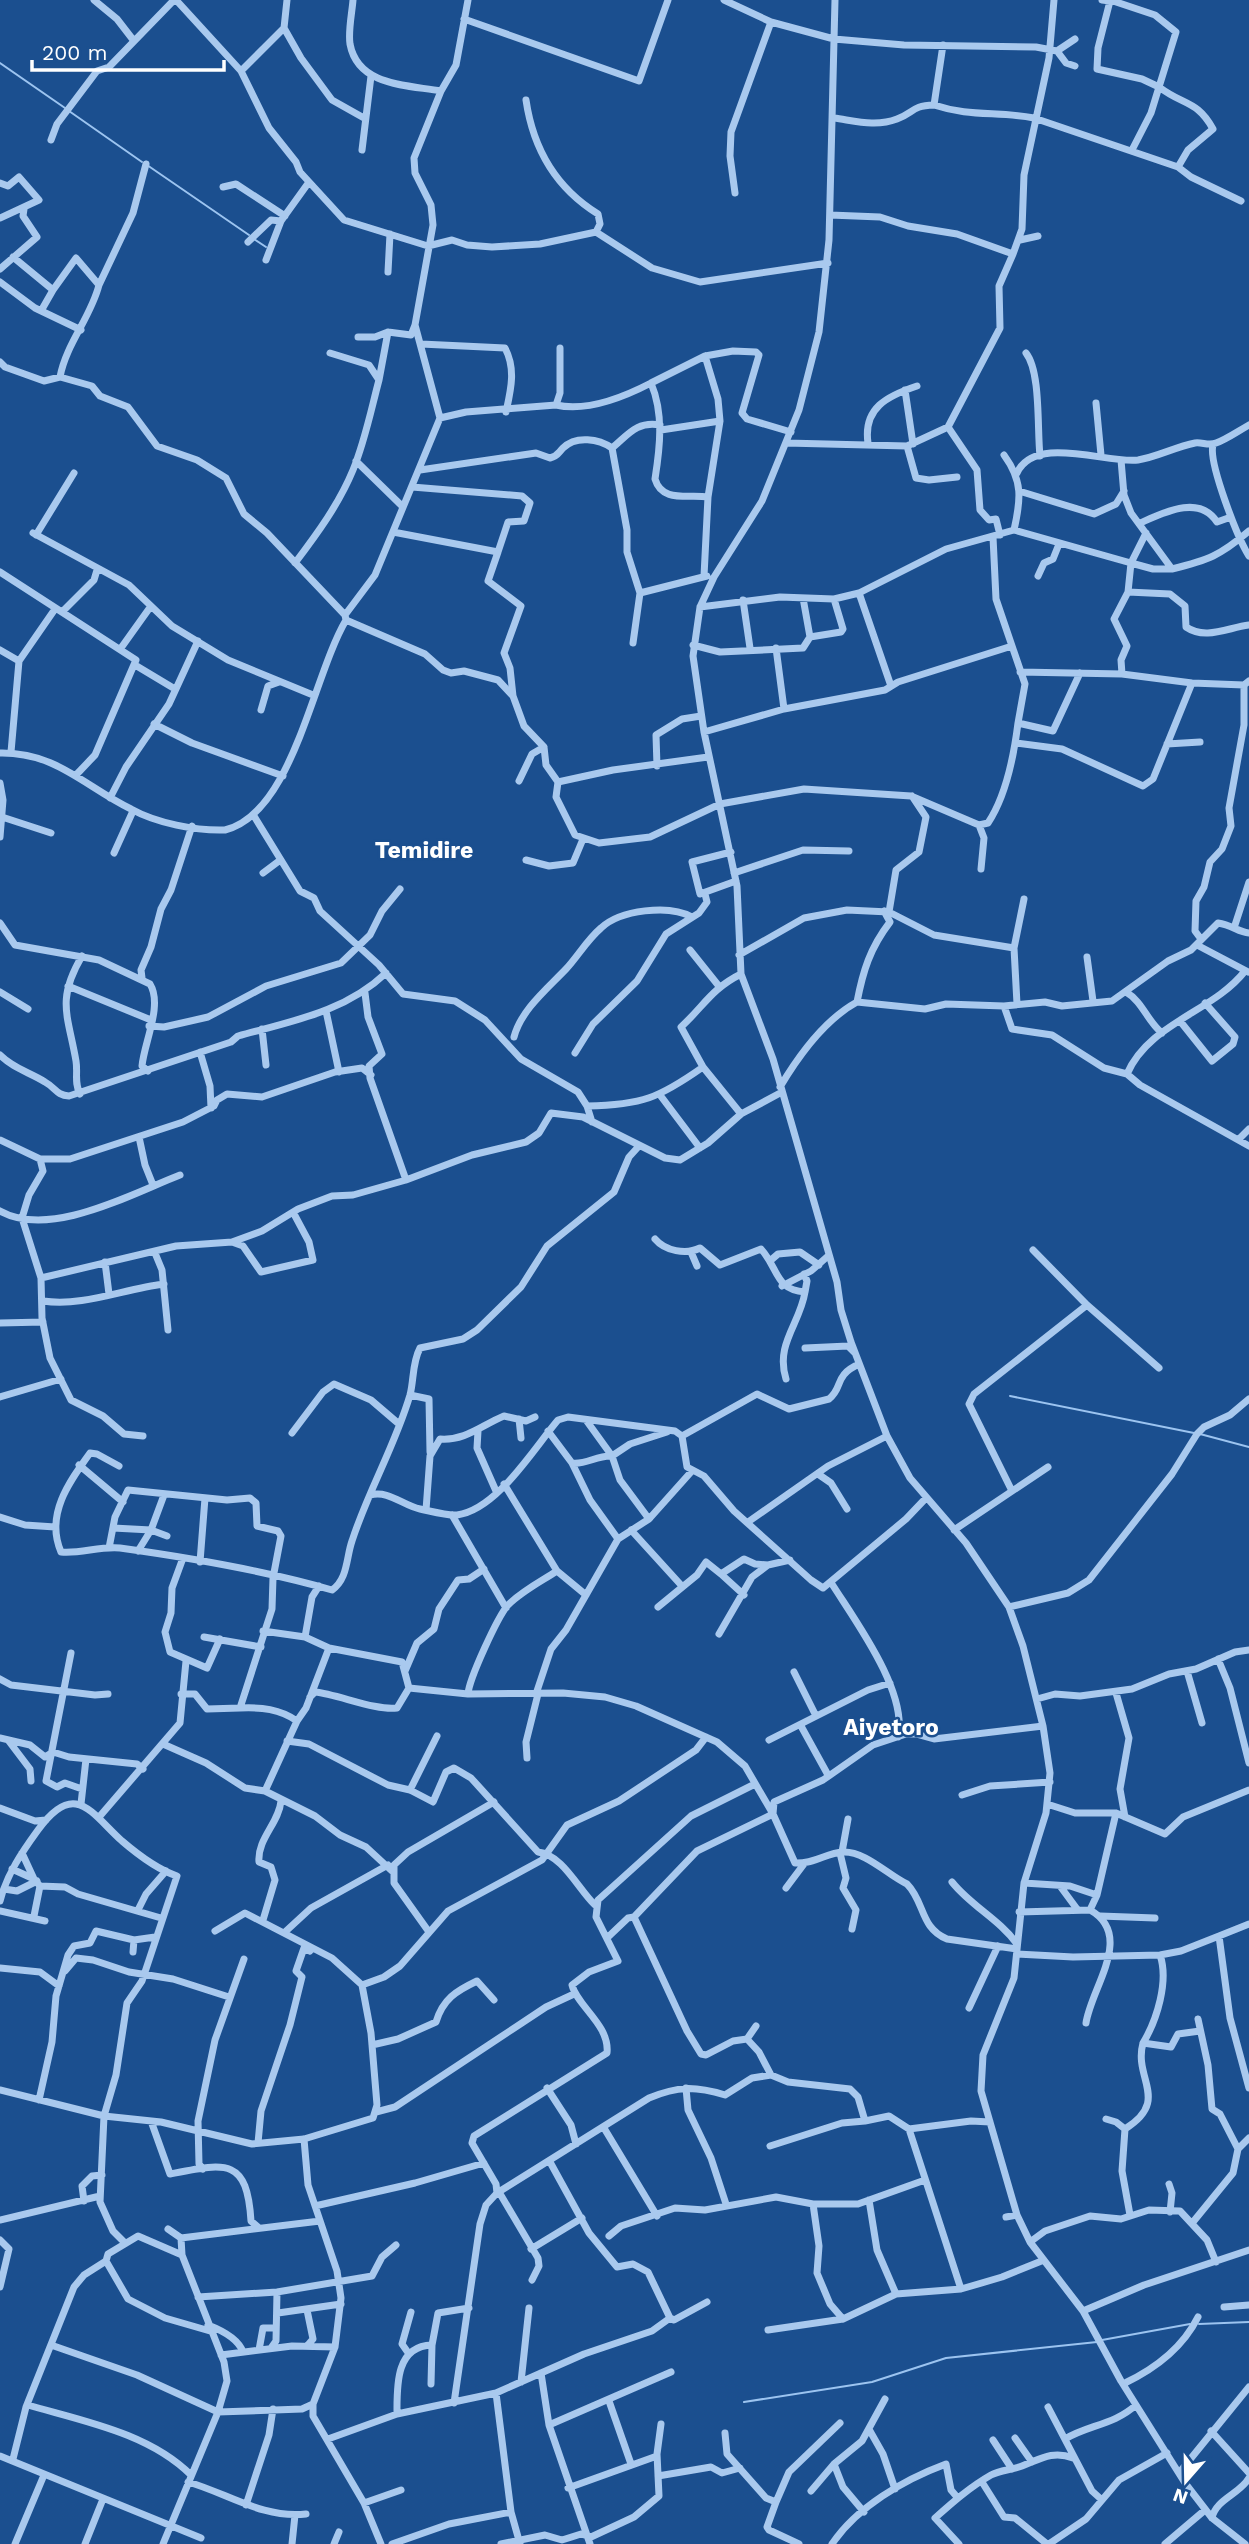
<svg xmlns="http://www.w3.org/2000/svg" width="1249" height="2544" font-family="'Work Sans',sans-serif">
<rect width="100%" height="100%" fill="#1b4f8f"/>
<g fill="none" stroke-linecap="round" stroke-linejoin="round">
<path stroke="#9cc4f0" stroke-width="2" d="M0,63l65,45
M69,111l73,51
M147,165l102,70
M254,239l12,8
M1010,1396l184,37
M1200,1434l49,13
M1199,2324l50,-2
M1102,2340l88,-16
M744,2402l128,-20 74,-24 151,-16"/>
<path stroke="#a9c9ee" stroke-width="7" d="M94,0l23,19 17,22
M176,0l65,71 28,57 27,34 4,10 44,48 84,26 24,-6 15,5 25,2 48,-3 56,-12 56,36 48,14 128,-19
M287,0l-3,28 17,30 31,42 32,18
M353,0c-1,13 -5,31 -3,44 8,43 59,41 91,47l-27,67 1,15 16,32 2,20 -18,100 -4,10 -23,-3 -13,5h-17
M724,0l47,22 63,17 70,6 132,2 21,4 18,-12
M835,0l-6,240 -10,92 -20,78 -37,91 -48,76 -14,30 -7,49 11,76 33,154 4,88 32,85 64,223 4,28 10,32 36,94 23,42 56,65 43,64 14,39 20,80 7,47 -4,40 -22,70 -10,95 -31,77 -2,36 36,124 13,27 53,69 38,70 64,102 27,35 33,26
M1102,0l8,1 -12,47 -1,21 45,10 17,8 -8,26 -19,37
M1110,0l45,15 21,17 -17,55c25,19 38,13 54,42l-25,21 -10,17
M464,19l175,62 29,-81
M943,45l-9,60c36,12 64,6 100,13l144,49 13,10 50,24
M1057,51l9,12 9,3
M241,71l43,-43
M441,91l15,-26 12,-65
M526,100c7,48 30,88 72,114l2,10 -4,8
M834,118c22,3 42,9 63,1 18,-7 14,-13 37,-14
M51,140l6,-16 40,-53 12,-4 65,-67
M362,150l9,-74
M0,183l8,3 11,-9 20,23 -39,18
M223,187l13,-3 49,32
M735,193l-5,-37 1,-24 40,-110
M1020,240l18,-4
M248,242l23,-22 10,1
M1013,254l9,-25 2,-54 25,-117 5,-58
M13,257l40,33 23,-32 23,27c-8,32 -33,59 -39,92
M266,260l15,-39 28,-39
M0,269l37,-32 -14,-21 1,-7
M388,272l2,-38
M0,282l35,26 46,22
M99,285l34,-72 13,-49
M41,311l12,-21
M421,344l84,4c11,21 6,41 1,64
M1026,353c15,19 11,76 14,103
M0,362l5,5 39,14 16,-4 32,9 8,10 28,11 29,39 40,14 29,18 18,36 23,19 78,82
M379,380l9,-48
M905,390l8,54
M1096,403l5,52
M556,405c30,7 68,-8 95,-22
M440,418l26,-6 90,-7 4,-12v-45
M948,427l29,43 3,40 9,10 7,-1 4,16
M661,430l59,-9
M786,443l121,3 41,-19 52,-99 -1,-42 14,-32 -56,-20 -49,-8 -28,-9 -50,-2
M868,443c-5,-35 19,-47 49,-57
M1213,445c-5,17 25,94 36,111
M907,446l9,32 13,2 28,-3
M612,448c16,-13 24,-27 48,-23
M1004,455c19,26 17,44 10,75
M1121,460l3,35 7,18 41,56c36,-9 48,-13 77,-38
M356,461l46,45
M420,470l116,-17 14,5c8,-2 8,-5 13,-10 13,-13 36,-9 49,0l15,82v22l13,41 -7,50
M1017,473c18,-39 90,-9 121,-13 19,-3 37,-13 57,-17 7,-1 14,3 21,0 11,-4 22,-12 33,-18
M1019,491l75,23 22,-10 8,-13
M708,497l12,-76 -2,-22 -13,-43 28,-5 23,1 3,3 -17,58 5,6 44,13
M1140,523c23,-10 59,-29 77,-1l14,-5
M393,532l105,20 10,-30 16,-1 6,-18 -8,-7 -110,-9
M33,533l96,52 43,41 56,34 85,35
M36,535l38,-62
M993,537l3,62 29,85 -7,39 35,8 27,-58
M498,552l-10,29 33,25 -17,47 6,15 3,28
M295,563c22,-29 44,-59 58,-93 12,-29 18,-60 26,-90l-10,-15 -39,-12
M0,572l136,88 -41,95 -19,20
M704,576l4,-79c-20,-3 -46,6 -53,-18 5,-32 9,-65 -4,-96l54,-27
M1038,576l6,-13 9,-4 6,-15
M1128,592l42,2 15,12 1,21c19,13 41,1 63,-2
M640,593l67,-17
M859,593l32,93
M743,600l7,48
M700,607l80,-10 54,2 25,-6 87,-44 68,-19 117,33 15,-30
M62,612l32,-32 3,-10
M346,620l79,34 18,16 8,3 13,-2 34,9 15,16 11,30 20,21 2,18 12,17 -2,15 19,38 24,8 51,-6 70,-33 84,-15 107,7 68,29 5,13 -3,31
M810,637l31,-5 2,-3 -9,-30
M693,645l27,7 83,-4 7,-11 -7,-39
M121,648l30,-42
M776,648l8,61
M0,650l19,11
M135,665l40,24
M1020,672l102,2 70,9 52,2 5,-4
M1122,674l-1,-14 6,-14 -13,-27 14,-27 3,-29 22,6h19
M261,710l7,-24 11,-4
M154,724l38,19 91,33
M704,732l80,-23 101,-19 13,-8 114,-36
M1016,743l46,6 81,37 10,-7 39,-96
M1167,744l33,-2
M11,752l8,-91 36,-52
M0,753c56,-1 84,33 131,56 25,14 65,22 94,21 68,-17 87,-152 121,-210l-1,-5 30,-40 65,-157 -25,-93
M657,766l-1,-31 26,-16 19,-3
M519,781l13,-27 12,-7
M558,782l55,-12 95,-13
M0,783l3,17 -3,37
M110,798l16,-31 43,-63 29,-63
M254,816l46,75 14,7 6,13 59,54 24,29 52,7 30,19 36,39 57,33 9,14 5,16
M2,817l49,16
M979,825l9,-2c18,-27 26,-68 30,-100
M731,852l-39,10 8,32 36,-13
M114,853l19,-42
M526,860l23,6 24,-3 10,-24
M263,873l16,-12
M734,873l69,-23 46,1
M889,912l45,23 80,13 3,56
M0,923l15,22 84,15 51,24c13,21 -6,59 -8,82l6,5
M1235,925l14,-43
M1201,939l-6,-8 1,-30 8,-14 6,-25 12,-13 9,-23 -2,-18 15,-83v-40
M1197,945l51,27
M1014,948l10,-49
M690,950l28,35
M739,955l65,-37 43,-8 42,2 7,-42 23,-18 7,-35 -14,-21
M1087,957l6,44
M741,974c-30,15 -37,32 -60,53l22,40 38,47
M142,978l-1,-8 10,-23 10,-38 10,-19 21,-64
M68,986l83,34
M0,992l28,17
M1126,992c17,10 21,29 36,41
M365,993l3,24 14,37 -13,12 1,12 36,102
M857,1002c6,-31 13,-54 33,-80l-6,-11
M1004,1006l8,23 40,6 52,33 23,6 13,11 109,61
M326,1011l13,61
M1180,1021l32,40 21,-17 2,-7 -30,-34
M149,1026l15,1 44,-10 58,-31 75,-23 29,-28 12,-24 18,-22
M262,1029l4,36
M514,1037c7,-27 33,-48 52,-68 12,-13 21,-29 35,-41 19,-18 68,-24 91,-11
M200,1052l10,34 1,22
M575,1053l18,-29 44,-43 29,-47 33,-21 8,-11 -2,-8
M0,1055c14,14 29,17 45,27 11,6 11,13 24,14l162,-54 7,-6c54,-15 107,-24 148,-63
M1127,1074c22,-51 86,-62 118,-103
M780,1087c19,-32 44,-67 77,-85l68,7 21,-5 58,2 41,-4 17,4 50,-5 56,-40 23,-11 27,-27c14,2 20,9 31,10
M80,1094c-6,-11 -2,-21 -4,-33 -8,-46 -20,-61 6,-105
M660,1095l40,53
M587,1106c55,-1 72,-8 116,-39
M139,1137l6,28 8,20
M1239,1139l10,-10
M0,1140l40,19h30l113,-37 31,-16 3,-6 10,-6 35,3 73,-25 27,-4 9,7
M40,1159l3,12 -14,24 -7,23 19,60 1,40 8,40 21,42 32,16 21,18 19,2
M0,1211c50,28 131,-17 180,-36
M655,1239c10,12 31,16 45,9l20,17 41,-16c18,20 14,41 44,43 -5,32 -30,52 -19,87
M232,1242l11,4 18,26 52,-12 -4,-18 -16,-30
M1033,1250l54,55 72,63
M691,1252l6,14
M155,1253l7,17 6,60
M771,1260l7,-6 22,-2 19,13
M105,1262l4,32
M804,1274l3,7 -2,11
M41,1278l135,-32 56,-4 30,-11 36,-22 34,-13 21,-1 53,-15 66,-25 54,-13 13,-9 12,-20 32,4 82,41 15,2 28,-17 33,-29 41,-22
M782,1286l29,-15 17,-15
M43,1301c40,6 80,-12 121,-17
M0,1323l43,-1
M805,1348l43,-2 6,6
M859,1364c-26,12 -15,23 -30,35l-40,10 -32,-15 -75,42 5,31 17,9 30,35 77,69 12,8 83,-69 20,-21
M410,1395l19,4 1,53
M0,1397l61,-18
M519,1419l2,19
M586,1420l26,36 8,24 29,39
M478,1431l-1,17 19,43
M548,1431l24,32c14,2 25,-8 40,-7l18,-12 37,-12
M292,1433l31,-41 11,-8 37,16 28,24
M572,1463l18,37 28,39
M79,1465l44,37
M119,1466l-22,-12 -7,-1c-21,29 -45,62 -29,99 19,2 39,-6 59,-4 72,10 143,22 212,42 16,-11 14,-32 20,-49 16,-50 43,-95 58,-146 4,-15 2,-32 10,-47l43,-9 14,-9 44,-43 26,-41 67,-54 15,-35 10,-11
M818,1474l13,9 16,26
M504,1484l53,87 29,24
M1012,1491l-43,-87 5,-10 113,-89
M370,1495c19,-5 32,10 50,14 10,2 28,7 37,6 40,-5 77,-67 101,-95l10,-3 107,14 7,5
M426,1510l4,-54 10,-17c25,2 42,-14 64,-23l22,5 9,-4
M452,1515l54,93
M0,1517l25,8 30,2
M748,1522l80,-56 59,-30
M113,1528l38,2 16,6
M631,1530l50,55
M954,1530l94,-63
M109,1548l6,-31 13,-27 99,10 23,-2 6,5 1,23 21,5 3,5 -8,42 -1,31 -32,99 -33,1 -12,-15h-14
M138,1551l13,-21 13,-35
M183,1558l-11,30 -1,25 -6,19 5,20 37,16 13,-29
M200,1562l5,-64
M721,1574l23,21
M832,1584c24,38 76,108 66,153
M658,1607l39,-32 9,-13 15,12 23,-15 11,5 13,1
M1009,1607l59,-14 21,-13 83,-106 25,-40 7,-7 26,-12 19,-16
M263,1631l42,6 24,11 73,14 7,26 -12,20c-21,3 -60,-14 -82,-16l-5,5
M719,1634l33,-57 16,-12 22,-5
M204,1637l57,10
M305,1637l7,-40 7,-11
M71,1653l-25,128 11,6 8,-4 17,6
M1218,1659l12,29 19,75
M405,1671l12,-28 17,-14 5,-20 19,-29 11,-1 15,-10
M1187,1671l15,52
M794,1672l22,44
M0,1679l11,6 84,10 13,-1
M409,1688l59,6 95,-1 42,4 31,9 81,36 28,24 28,48 22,49c20,1 31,-10 48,-11 22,-1 45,23 64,32 18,18 13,44 40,55l70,10
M1116,1693l13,45 -9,51 5,28
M468,1694c1,-15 30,-78 40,-89 14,-14 32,-23 49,-34
M536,1694l15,-45 15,-19 52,-91 31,-20 42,-47
M1037,1699l18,-5 25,2 52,-7 37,-15 27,-5 39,-17 14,-2
M240,1708c21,-1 40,1 57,13
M801,1726l27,49
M0,1738l30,7 15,12 8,-5 16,5 68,7 6,5
M8,1740l22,29 1,12
M769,1740l99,-50 22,-7
M287,1741l22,3 79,41 22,5 23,12 13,-30 8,-4 17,10 67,74c25,3 40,37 57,53
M163,1744l43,19 39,25 20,3 50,25 25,19 26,12 26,24
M527,1758l-1,-16 12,-48
M410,1790l27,-54
M265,1791l32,-70 9,-13 23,-60
M962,1795l28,-9 60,-4
M81,1804l5,-45
M1047,1804l28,9h41l49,21 18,-17 66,-27
M0,1808l35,13 11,-1
M100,1816l80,-93 6,-62
M842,1852l6,-33
M22,1853l12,26
M840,1853l6,25 -3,10 13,22 -4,19
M12,1869l22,10 6,7 -6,30
M952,1882c19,24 47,37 65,62
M1024,1883l46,3 27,9 -7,15c45,25 1,78 -4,113
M40,1886l25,1 13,7 83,24
M1060,1886l17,23
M786,1888l18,-24
M4,1889l13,2 20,-10
M1097,1895l19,-82
M0,1901c7,-27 22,-49 38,-71 37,-51 53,-17 84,11 14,12 37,29 55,35l-35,105 -15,22 -11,72 -12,41 -4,86 13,29 11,11
M138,1910l8,-16 20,-23
M0,1911l45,10
M1019,1912l71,-2
M1100,1916l55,2
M263,1920l12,-40 -4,-13 -12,-5c-2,-23 20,-39 22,-61
M285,1932l26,-24 77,-43
M429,1932l-35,-49v-18l14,-13 86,-50
M1219,1936l30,-12
M607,1938l21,-20 6,-1 63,-66 76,-37 1,-12 49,-22 50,-35 33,-11h10l18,5 109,-13
M133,1952l1,-12
M1017,1954l56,3 87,-2 21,-4 38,-15 11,82 19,70
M0,1968l40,4 19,14
M65,1971l11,-13 17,2 36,12 44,7 56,18
M362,1985l22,-8 16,-11 48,-55 94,-51 25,-35 52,-24 77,-51 10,-13
M969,2008l29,-62
M1198,2019l10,46 4,44 8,5 18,35
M747,2039l9,-13
M1143,2043c14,-23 26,-62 17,-88
M372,2045l26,-6 38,-17c7,-23 20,-31 41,-41l17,19
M771,2075l17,7 62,7 8,8 7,24 24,-5 20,13 62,-8 19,1
M547,2088l24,37 5,19
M686,2088l2,22 23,48 15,46
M0,2090l104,26 57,6 91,22 52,-5 69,-21 4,-13 -6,-72 -9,-48 -30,-27 -87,-45 -30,18
M39,2100l13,-58 4,-46 12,-41 6,-9 16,-3 6,-12 38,9 21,-3
M376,2112l19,-5 151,-100 28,-13
M1106,2119l10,3 9,7 -3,42 8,44
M151,2121l19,53c56,-11 77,-17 81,47l8,7
M604,2128l53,88
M909,2129l52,160
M1125,2129c46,-29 8,-50 18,-86l28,4 7,-13 22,-3
M258,2143l3,-32 29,-86 12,-48 -6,-6 8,-23 6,3
M770,2146l72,-23 23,-2
M550,2162l39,71 28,34 16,-3 15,8 22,46
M203,2169l-4,-5 -1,-43 17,-81 29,-81
M1169,2184l3,9 -2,19
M499,2192l39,66 1,8 -7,14
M497,2193l-1,-9 -24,-41 2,-7 133,-83c3,-28 -30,-47 -35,-68l17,-13 29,-11 -22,-44 2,-17 93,-84 64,-32
M869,2200l8,50 19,44
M84,2201l-2,-15 10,-10 10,-1
M813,2204l6,42 -2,27 13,31 13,15
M315,2206l100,-23 69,-20
M1006,2217l11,-2
M0,2220l100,-24
M1193,2222l40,-49 5,-24 11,-11
M168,2229l13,9 139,-17
M609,2236l12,-10 54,-18 30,2 71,-13 37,7h45l67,-24
M0,2240l9,9 -9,38
M1030,2242l15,-11 45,-15 31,3 28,-9 31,1 27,29 9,22
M531,2249l51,-31
M182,2255l-44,-19 -30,18 -2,7 22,38 37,19 45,13
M198,2297l79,-5 95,-16 10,-19 14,-12
M1224,2307l25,-2
M307,2310l6,29 -6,7
M1083,2311l61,-26 105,-35
M278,2313l63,-9
M208,2325c13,5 30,13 35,27
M768,2330l75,-11 53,-25 65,-5 41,-12 42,-17
M51,2345l86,30 81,37 84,-3 11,-5 22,-57 6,-49 -4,-27 -29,-86 -4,-46
M271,2348l5,-7 1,-49
M259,2350l4,-22h13
M409,2354l-7,-10 9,-32
M221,2355l71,-9 43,1
M541,2373l8,52 41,119
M521,2382l8,-74
M431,2384l1,-39 6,-32 31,-5
M1123,2384c32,-15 59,-35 75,-67
M496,2393l15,119 9,32
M609,2401l22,63
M454,2403l26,-179 6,-19 11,-12 152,-95c29,-12 46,-12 76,-3l27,-17 19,-3 -12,-23 -12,-13 -14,2 -27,14 -5,-1 -14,-23 -53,-114
M313,2404v12l51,87 17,41
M28,2405c55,16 121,28 163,70
M1048,2407l44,84 10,9
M397,2414c0,-27 -2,-68 35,-69
M549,2425l122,-53
M870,2431l13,23 12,35
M1211,2431l38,42
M725,2433l2,21 39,44 10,4 -9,25 2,3 30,14
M1015,2438l17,24
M328,2439l69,-25 99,-21 88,-39 68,-23 18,-13 4,2 33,-18
M1065,2439c23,-14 49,-14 71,-34
M993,2440l19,29
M0,2456l201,82
M13,2459l13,-52 48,-120 10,-12 22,-14
M834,2464l9,23 21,25
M1179,2473l70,-86
M658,2476l53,-9 11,6 18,-5
M188,2482c39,11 75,37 118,32
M982,2482l22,35 11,1 32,26
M568,2488l89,-32
M811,2491l23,-27 28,-23 23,-42
M776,2502l13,-30 51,-49
M364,2503l37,-13
M246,2505l23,-70 4,-26
M1212,2518c4,-19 28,-24 37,-40
M15,2544l29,-69
M85,2544l18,-45
M163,2544l55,-132 9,-31 -3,-19 -42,-107 -1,-17
M292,2544l3,-29
M334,2544l5,-12
M392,2544l57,-20 62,-12
M501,2544l44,-9 17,5 19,-6 10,3 43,-20 25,-21 -2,-42 4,-30
M832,2544c25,-37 71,-64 114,-80l5,26 6,7
M959,2544l-24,-26c18,-16 35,-31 56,-43 9,-5 21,-5 31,-9 18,-7 31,-16 51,-8
M1049,2544l37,-25 33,-39 48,-27
M1165,2544l40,-34"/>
</g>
<g text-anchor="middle" stroke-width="5" stroke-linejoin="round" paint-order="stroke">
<g font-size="23" font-weight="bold" fill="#fff" stroke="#1b4f8f">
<text x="424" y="858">Temidire</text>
<text x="891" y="1735">Aiyetoro</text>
</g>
</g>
<g transform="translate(1186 2481) rotate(200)" stroke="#1b4f8f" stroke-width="5" paint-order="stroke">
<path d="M0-5L12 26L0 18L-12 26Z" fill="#ffffff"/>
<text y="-10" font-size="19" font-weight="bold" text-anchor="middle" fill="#ffffff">N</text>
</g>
<path d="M32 60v10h192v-10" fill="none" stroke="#ffffff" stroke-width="3.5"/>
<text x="42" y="60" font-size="21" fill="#ffffff" stroke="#1b4f8f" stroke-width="5" paint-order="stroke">200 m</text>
</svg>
